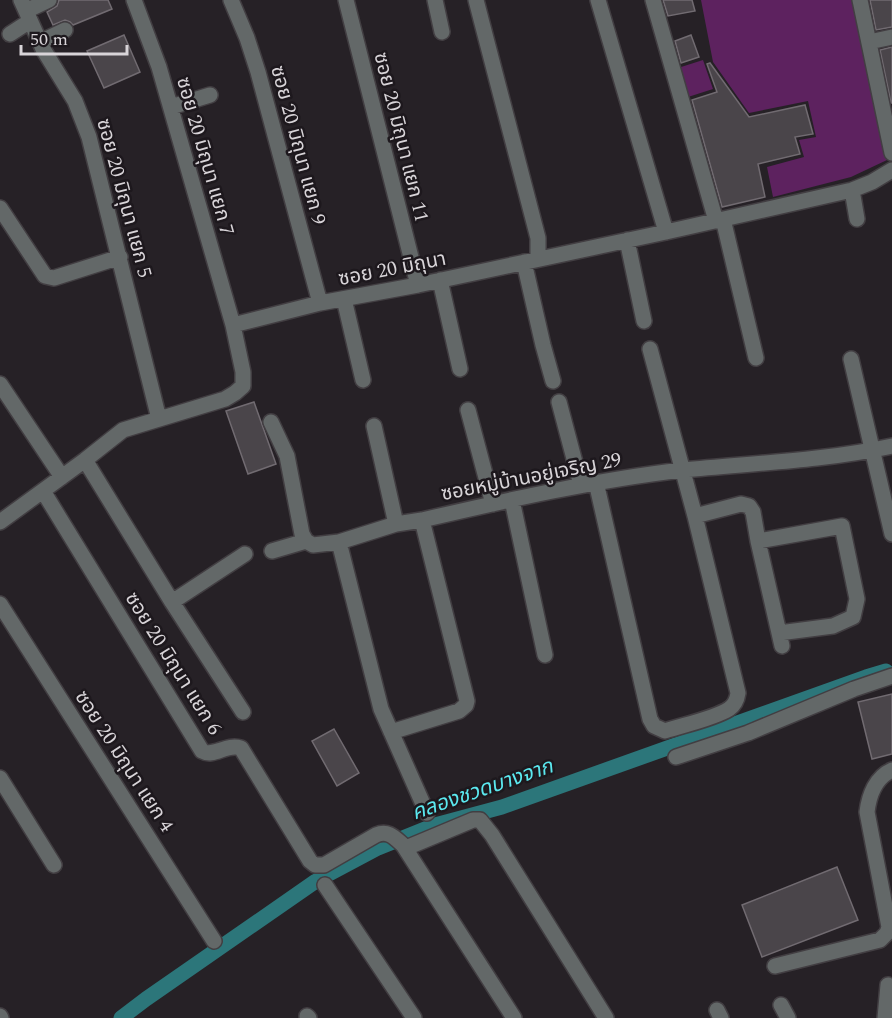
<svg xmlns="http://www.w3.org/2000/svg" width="892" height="1018" font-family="Spectral,'Noto Sans Thai',serif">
<rect width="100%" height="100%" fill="#262126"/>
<path fill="#5d225f" d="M701,0h152l34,160 -36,17 -78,20 -6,-30 37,-10 -5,-17 17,-3 -8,-36 -59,12 -36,-51z
M703,60l10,29 -25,8 -10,-29z"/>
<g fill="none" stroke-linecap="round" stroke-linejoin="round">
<path stroke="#2c767a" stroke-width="15" d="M121,1018l25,-19 170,-118 62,-33 57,-23 67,-18 364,-130 20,-6"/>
</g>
<path fill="#4a454a" stroke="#716b71" stroke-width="1.5" d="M59,0h49l4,9 -39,16 -3,-3 -5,-2 -12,5 -6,-13 10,-6z
M663,0h29l3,11 -27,5z
M870,0h22v27l-16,3z
M124,35l16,37 -36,16 -17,-37z
M691,35l8,22 -18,6 -6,-22z
M892,47v56h-1l-11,-53z
M710,63l39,54 56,-12 8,29 -18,3 5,17 -42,10 7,33 -43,10 -30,-107 25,-8 -10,-28z
M254,402l22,62 -28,10 -22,-63z
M892,694v60l-20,5 -14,-57z
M334,729l25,44 -22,13 -25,-45z
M837,867l21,53 -96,37 -20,-52z"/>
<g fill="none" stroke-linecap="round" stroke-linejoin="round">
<defs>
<path id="minor" d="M21,0l22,49 32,52 14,36 70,282
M134,0l25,67 74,258
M231,0l16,38 11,34 62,231
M346,0l72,285
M435,0l7,32
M476,0l62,238v21
M598,0l68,232
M653,0l63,221
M860,0l32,153
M26,11l23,-11
M10,34l20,-13
M40,42l25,-12
M869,42l23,-5
M171,107l39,-12
M852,190l5,29
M0,208l45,68 9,2 66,-21
M723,219l33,139
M627,240l17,81
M524,262l19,83 10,36
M440,280l20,89
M344,299l19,81
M851,359l41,175
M0,384l62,93
M559,402l22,83
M468,410l25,94
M271,422l16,34 15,78 4,7 7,4 26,-3 57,-18 26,-4c86,-20 173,-40 261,-50 70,-7 140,-9 209,-24
M374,426l22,98
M85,460l87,142 71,110
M596,482l54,237 4,7 11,5c18,-6 48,-12 64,-22 6,-4 8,-9 9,-16l-43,-177 -45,-167
M43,491l159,260c12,7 24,-8 39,-3l69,113 5,4h9l52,-30c12,-5 18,2 27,10l111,173
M512,500l33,155
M695,516l46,-12 8,2 4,6 5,29 24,105
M0,522l85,-62 38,-30 102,-31 10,-6 8,-7v-14l-10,-47 87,-22 98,-18 248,-53 186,-42 20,-8 20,-12
M758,541l84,-15 15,73 -4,18 -20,9 -54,7
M339,542l42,167 46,104
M272,551l34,-10
M172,602l73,-48
M0,604l214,337
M391,732l68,-21 7,-6 1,-4 -45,-181
M676,757l72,-24 106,-44 38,-13
M0,778l54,87
M406,848l67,-28h7l12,15 114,183
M325,885l89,133
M775,966l105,-26 7,-7 2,-6 -22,-115c2,-17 9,-35 25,-42
M781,1005l7,13
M717,1010l4,8
M0,1016l1,2
M307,1016l2,2
M885,1018l3,-33"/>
</defs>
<use href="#minor" stroke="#423e42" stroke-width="18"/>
<use href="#minor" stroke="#636868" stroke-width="15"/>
</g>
<g text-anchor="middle" stroke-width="5" stroke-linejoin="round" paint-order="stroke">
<g font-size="20" fill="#d8d4d8" stroke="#1d181d">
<text transform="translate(402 137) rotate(76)" y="7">ซอย 20 มิถุนา แยก 11</text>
<text transform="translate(299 145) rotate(75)" y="7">ซอย 20 มิถุนา แยก 9</text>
<text transform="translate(206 156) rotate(74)" y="7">ซอย 20 มิถุนา แยก 7</text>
<text transform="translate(125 198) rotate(75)" y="7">ซอย 20 มิถุนา แยก 5</text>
<text transform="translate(392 268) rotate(-11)" y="7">ซอย 20 มิถุนา</text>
<text transform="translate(531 476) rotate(-11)" y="7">ซอยหมู่บ้านอยู่เจริญ 29</text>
<text transform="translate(174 663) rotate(58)" y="7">ซอย 20 มิถุนา แยก 6</text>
<text transform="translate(125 761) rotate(57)" y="7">ซอย 20 มิถุนา แยก 4</text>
</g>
<g font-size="21" font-style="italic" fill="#5be8ef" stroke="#1d181d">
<text transform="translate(482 789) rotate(-19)" y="7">คลองชวดบางจาก</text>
</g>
</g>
<path d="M21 45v9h106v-9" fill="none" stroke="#d8d4d8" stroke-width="3"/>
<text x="30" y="45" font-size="18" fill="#d8d4d8" stroke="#1d181d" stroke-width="4.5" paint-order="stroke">50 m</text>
</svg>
